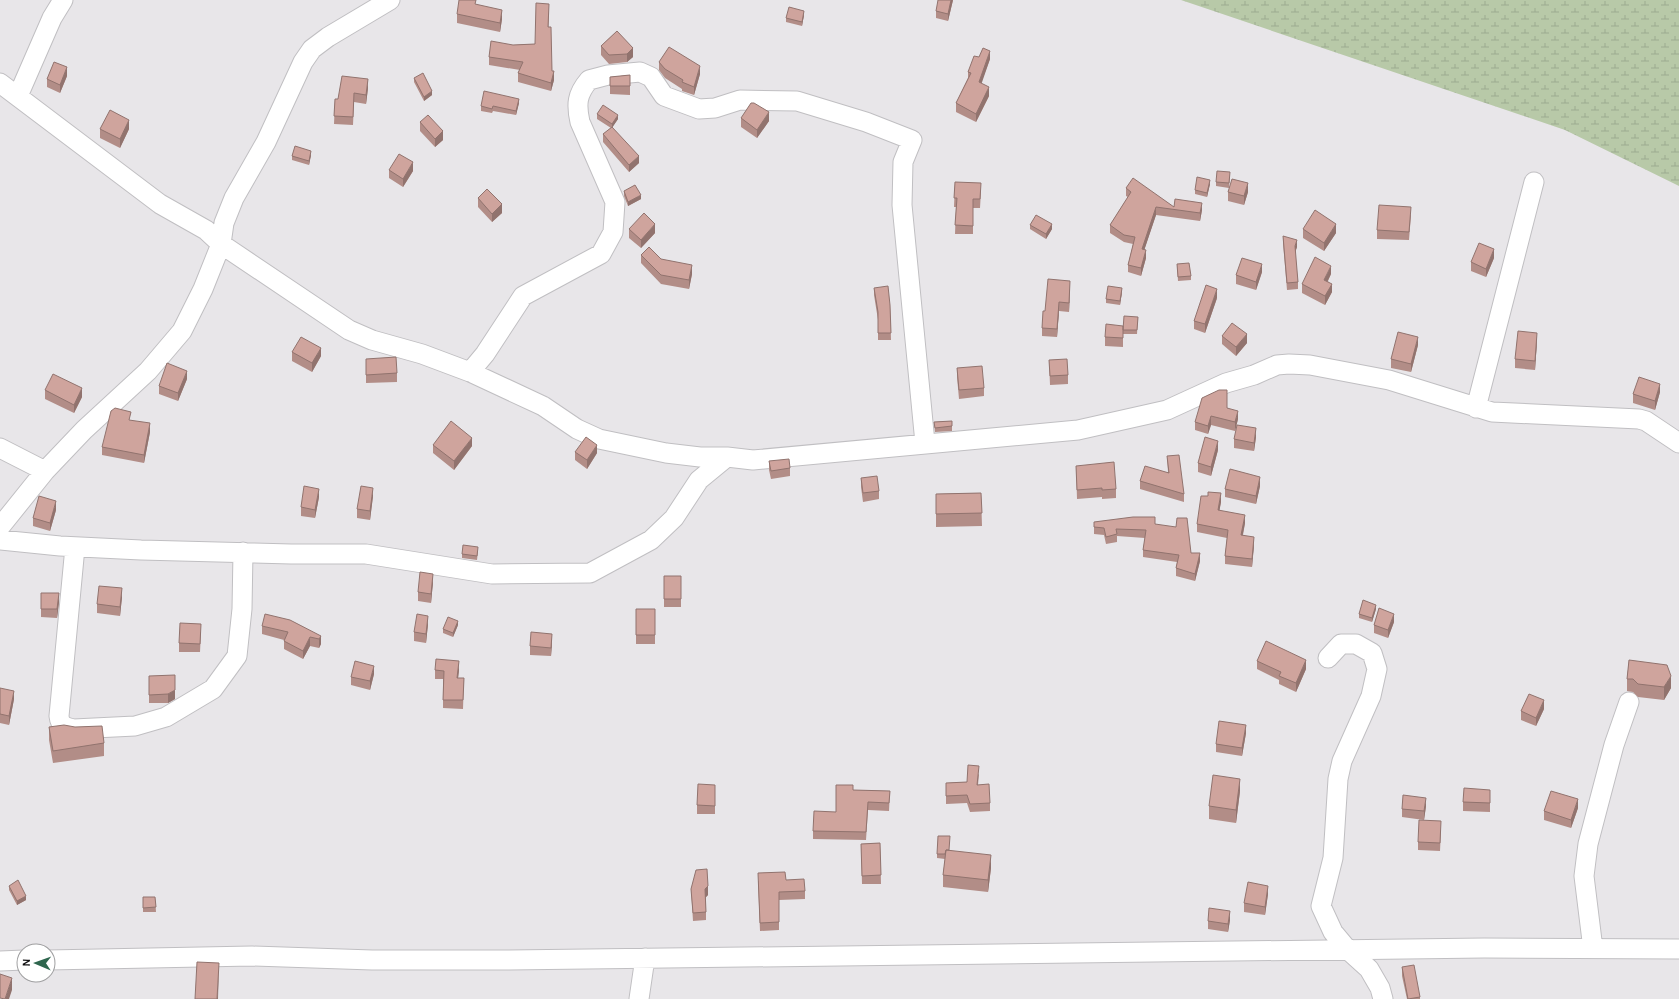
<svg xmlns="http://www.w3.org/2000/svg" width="1679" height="999" font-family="'Alegreya Sans',sans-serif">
<defs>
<pattern id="wetland-marsh" width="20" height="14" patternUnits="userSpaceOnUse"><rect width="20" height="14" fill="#b8c9a8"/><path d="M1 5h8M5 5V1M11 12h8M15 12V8" fill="none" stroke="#9dab90"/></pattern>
</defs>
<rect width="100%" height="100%" fill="#e8e6e9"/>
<path fill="url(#wetland-marsh)" d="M1181,0h498v186l-114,-56z"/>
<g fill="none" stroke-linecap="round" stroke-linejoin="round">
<defs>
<path id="minor" d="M0,83l160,121 46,26 15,14 128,86 23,10 50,14 48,18 73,34 34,23 22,10 67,14 34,4h27l26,3 325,-30 89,-20 59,-27 28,-8 23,-10 12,-1 21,1 79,15 103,32 147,7 7,2 33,22
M18,96l34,-78 11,-18
M470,372l15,-18 38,-58 78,-42 12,-22 2,-30 -35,-80c-4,-18 -3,-28 9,-42l19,-5 32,-3 11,5 13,19 35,13 16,-1 25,-8 57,1 69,21 46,18 -9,22 -1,43 23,238
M1476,408l58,-226
M0,448l45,23
M0,527l45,-56 39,-41 64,-59 34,-40 21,-42 18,-45 3,-21 10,-25 32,-56 37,-80 9,-13 16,-12 62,-37
M0,540l60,6 81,4 150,4h75l126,20 98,-1 61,-33 23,-22 25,-38 28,-23
M75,547l-16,169c1,10 6,11 15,13l61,-3 31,-9 47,-28 24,-33 5,-47 1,-57
M1328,658l13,-14h15l16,9 5,16 -6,27 -29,65 -4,18 -5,79 -12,48 12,26 15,18 21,19 11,19 3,11
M1593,949l-9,-73 4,-32 26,-99 15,-43
M48,960l204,-4 120,4h137l975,-12 195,1
M0,961l24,-1
M639,999l6,-41"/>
</defs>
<use href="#minor" stroke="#c0bfc2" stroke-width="21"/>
<use href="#minor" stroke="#fff" stroke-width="19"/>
</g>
<path fill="#b28d87" d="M953,0l-5,21 -12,-3v-7z
M549,12l-1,15 4,44 2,9 -3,11 -33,-9v-9l2,-3 -31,-5v-8l24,-12 22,-1z
M457,14l45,5 -2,13 -43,-9z
M804,15l-2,11 -16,-4v-4z
M617,31l16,26 -6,5 -18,2 -8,-9v-9z
M979,57l11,2 -9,24 8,13 -13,26 -20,-10v-9l12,-25v-6z
M659,62l41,12 -6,21 -12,-4v-2l-17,-11 -6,-8z
M630,75v20l-20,-1v-17z
M67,76l-7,17 -13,-6v-8z
M414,78l18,17 -8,6 -10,-19z
M368,88l-2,16 -12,-2 -1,23 -19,-1 1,-25h3z
M519,103l-3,12 -23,-4 -1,2 -11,-2v-5z
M597,114l21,5 -6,8 27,36 -10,9 -26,-30v-8l8,-6 -14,-9z
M741,118l28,3 -12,17 -16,-11z
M420,122l23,18 -8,7 -15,-16z
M100,129h29l-9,19 -20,-10z
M311,155l-2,10 -17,-5v-4z
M389,170l24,1 -10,16 -14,-9z
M1230,177l-1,11 -13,-2v-4z
M955,182l26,9 -1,17h-7v26h-18l1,-27h-2z
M1210,184l-3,13 -12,-3v-4z
M1126,188l48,19 28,3 -2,11 -44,-6 -12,35 2,8 -5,18 -13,-4v-7l5,-21 -9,-2 -14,-9v-8l18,-28 -2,-1z
M624,191l17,8 -13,7 -4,-10z
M1228,192h20l-4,13 -16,-4z
M478,198l24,15 -10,9 -14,-15z
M1411,215l-2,25 -32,-1v-9z
M1030,225l22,4 -6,10 -16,-10z
M629,229l26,4 -14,15 -12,-10z
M1303,229l33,4 -12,18 -21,-13z
M1283,236l14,11 -2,5 3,30v7l-11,1 -4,-47z
M641,255l20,4 31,15 -3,15 -28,-5 -20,-21z
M1494,258l-8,19 -15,-6v-9z
M1177,264l14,12v4l-13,1z
M1262,272l-6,18 -20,-6v-9z
M1331,274l-3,7 4,11 -7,13 -23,-12v-9z
M874,288l16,17 1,35h-13v-20l-4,-25z
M1070,289l-1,23 -10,-1 -2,26 -15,-1v-8l3,-17z
M1122,292l-2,13 -14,-2v-4z
M1217,298l-12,35 -11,-4v-8z
M1138,317l-1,17h-14v13l-18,-1v-9z
M1222,336l25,7 -11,13 -14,-12z
M1537,341l-2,29 -20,-2v-9z
M1418,345l-7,27 -20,-4v-9z
M292,352l29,4 -9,16 -20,-11z
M366,359l31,14v9l-31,1z
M1049,360l19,15v9l-18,1z
M957,368l27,20v8l-25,3 -2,-22z
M187,379l-9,22 -19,-7v-8z
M45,390l37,7 -8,16 -29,-14z
M1660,392l-5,18 -22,-7v-9z
M1227,408l11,11 -3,12 -24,-6 -3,9 -13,-4v-8z
M952,421v10l-17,1 -1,-10z
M150,432l-6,31 -42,-8v-8z
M1256,437l-2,14 -20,-3v-9z
M433,445l39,1 -18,24 -21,-17z
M1218,450l-7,26 -13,-4v-9z
M575,452l22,1 -10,16 -12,-9z
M1167,456l17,38v8l-44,-13v-8l28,-9z
M769,461l21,7v8l-19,3 -2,-9z
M1076,466l40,23v9l-14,1v-2l-25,2z
M861,478l18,13v8l-16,3 -2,-15z
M1260,486l-4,18 -31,-7v-8z
M981,493l1,33 -46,1v-33z
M373,496l-3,24 -13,-2v-9z
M1208,496l13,6 -2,9 26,12 -2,12 11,10 -2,22 -27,-3v-8l2,-18 -30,-6v-8z
M319,497l-4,21 -14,-2v-9z
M56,510l-6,21 -17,-5v-8z
M1094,522l61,2 45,37 -5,20 -19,-5v-8l1,-6 -34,-5v-7l2,-12 -28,-2v6l-11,2 -2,-9 -10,-1z
M478,551l-1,9 -15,-2v-4z
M664,576h17v31h-17z
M433,582l-2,21 -13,-2v-9z
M41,593l18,9 -2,16 -16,-1z
M122,597l-2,19 -23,-3v-9z
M636,609h19v35h-19z
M1376,609l-4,13 -13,-4v-4z
M1394,622l-6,16 -14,-5v-8z
M428,624l-2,19 -12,-2v-9z
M458,625l-5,12 -10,-4v-4z
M262,626l59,10v8l-2,4 -9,-2 -7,13 -19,-10v-9l-22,-6z
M201,632l-1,20h-21v-9z
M552,643l-1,13 -21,-1v-9z
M1629,660l42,28 -7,12 -26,-3 -5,-5 -6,-1v-12z
M1257,661l49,8 -10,23 -17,-8v-4l-22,-11z
M435,670h24l-1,8h6l-1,31 -20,-1v-29h-8z
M374,674l-4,16 -19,-5v-8z
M149,676l26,23 -7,4h-19z
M0,688l14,11 -5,26 -9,-2z
M1544,709l-8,17 -15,-6v-9z
M49,727l55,16v13l-51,7 -4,-23z
M1246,733l-4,23 -26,-4v-8z
M979,774l-1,11 12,18v8l-20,1 -3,-9 -21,1v-21l21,-1z
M715,785v29h-18v-9z
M853,790l37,1 -1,20 -21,-1 -2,30 -53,-1v-8l23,-19z
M1490,790v22l-27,-1v-9z
M1240,791l-4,32 -27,-4v-13z
M1426,806l-2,14 -22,-3v-8z
M1578,808l-7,20 -27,-8v-9z
M1441,830l-1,21 -22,-1v-8z
M880,843l1,41h-19l-1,-40z
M950,850l41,18 -3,24 -45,-5v-12l2,-16 -8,-1v-4z
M786,880l19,11v8l-26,1v30l-19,1 -2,-50z
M9,886l17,14 -9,5 -8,-15z
M691,889l17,6 -2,2v23l-13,1z
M1268,894l-3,21 -21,-3v-9z
M143,897h12l1,15h-13z
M1230,920l-2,12 -20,-3v-8z
M1402,967l18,30v2h-13l-5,-23z"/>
<path fill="#91736e" d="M951,0h2l-5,21v-7z
M549,4v8l-1,23v-8z
M502,10v9l-2,13v-9z
M804,11v4l-2,11v-4z
M633,48v9l-6,5v-8z
M990,51v8l-11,32v-9z
M700,66v8l-6,21v-8z
M67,67v9l-7,17v-8z
M554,71v9l-3,11v-8z
M368,79v9l-2,16v-9z
M989,87v9l-13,26v-8z
M432,91v4l-8,6v-4z
M519,99v4l-3,12v-4z
M769,112v9l-12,17v-8z
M618,115v4l-6,9v-4z
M129,120v9l-9,19v-9z
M443,131v9l-8,7v-8z
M311,151v4l-2,10v-4z
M639,156v7l-10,9v-7z
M413,162v9l-10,16v-8z
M1210,180v4l-3,13v-4z
M1248,183v9l-4,13v-9z
M641,195v4l-13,7v-4z
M1202,203v7l-2,11v-8z
M502,204v9l-10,9v-8z
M1156,207v8l-14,42v-8z
M655,224v9l-14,15v-8z
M1052,224v5l-6,10v-5z
M1336,224v9l-12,18v-8z
M1297,240v7l-2,6v-7z
M1494,249v9l-8,19v-8z
M1146,250v8l-5,18v-8z
M1262,264v8l-6,18v-8z
M692,265v9l-3,15v-9z
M1331,266v8l-7,14v-8z
M1070,281v8l-1,23v-9z
M1332,284v8l-7,13v-9z
M1122,288v4l-2,13v-4z
M1217,289v9l-12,35v-9z
M1059,302v9l-2,26v-8z
M1537,333v8l-2,29v-9z
M1247,334v9l-11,13v-9z
M1418,337v8l-7,27v-8z
M321,348v8l-9,16v-9z
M187,371v8l-9,22v-8z
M1660,384v8l-5,18v-9z
M82,388v9l-8,16v-8z
M1238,411v8l-3,12v-9z
M1211,416v9l-3,9v-8z
M150,423v9l-6,31v-8z
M1256,428v9l-2,14v-8z
M472,438v8l-18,24v-9z
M1218,441v9l-7,26v-9z
M597,445v8l-10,16v-9z
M1260,477v9l-4,18v-8z
M373,488v8l-3,24v-9z
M319,489v8l-4,21v-8z
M1221,493v9l-3,17v-9z
M56,501v9l-6,21v-8z
M1245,515v8l-4,20v-8z
M1254,537v8l-2,22v-8z
M1200,553v8l-5,20v-7z
M433,574v8l-2,21v-9z
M122,588v9l-2,19v-9z
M59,593v9l-2,16v-9z
M1376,605v4l-4,13v-4z
M1394,614v8l-6,16v-8z
M428,616v8l-2,19v-9z
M458,621v4l-5,12v-4z
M552,634v9l-1,13v-8z
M321,636v8l-2,4v-9z
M310,637v9l-7,13v-8z
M1306,660v9l-10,23v-9z
M459,661v9l-2,17v-9z
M374,666v8l-4,16v-9z
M1671,676v12l-7,12v-13z
M175,690v9l-7,4v-9z
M14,691v8l-5,26v-9z
M1544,700v9l-8,17v-8z
M1246,725v8l-4,23v-8z
M1240,779v12l-4,32v-13z
M1426,798v8l-2,14v-9z
M1578,799v9l-7,20v-8z
M991,855v13l-3,24v-12z
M708,886v9l-3,3v-9z
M1268,886v8l-3,21v-8z
M26,896v4l-9,5v-4z
M1230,911v9l-2,12v-8z
M219,963l-1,36h-1z
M12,978v12l-3,9h-4z"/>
<path fill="#cfa49d" stroke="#91736e" d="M459,0h17l-1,4 27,6 -2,13 -43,-9z
M938,0h13l-3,14 -12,-3z
M536,3l13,1 -1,23h3l1,44h2l-3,12 -33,-10 5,-11 -34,-5 2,-16 22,4 22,-1z
M789,7l15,4 -2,11 -16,-4z
M617,31l16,17 -6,6 -18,1 -8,-9z
M669,47l31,19 -6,21 -12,-5 1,-2 -18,-11 -6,-7z
M983,48l7,3 -11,31 10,5 -13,27 -20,-11 15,-30 -3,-1 6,-16 5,1z
M54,62l13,5 -7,18 -13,-6z
M423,73l9,18 -8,6 -10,-19z
M630,75v11h-20v-9z
M342,76l26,3 -2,16 -12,-2 -1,24 -19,-1 1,-17h3z
M484,91l35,8 -3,12 -23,-5 -1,3 -11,-3z
M751,103h3l15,9 -12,18 -16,-12z
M603,105l15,10 -6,9 -15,-10z
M110,110l19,10 -9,19 -20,-10z
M428,115l15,16 -8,8 -15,-17z
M612,127l27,29 -10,9 -26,-31z
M295,146l16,5 -2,10 -17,-5z
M399,154l14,8 -10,17 -14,-9z
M1217,171l13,1 -1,11 -13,-1z
M1197,177l13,3 -3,13 -12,-3z
M1133,178l41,29 1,-8 27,4 -2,10 -44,-6 -14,42 4,1 -5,18 -13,-3 7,-28 -11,-2 -14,-10 21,-33 -5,-4z
M1232,179l16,4 -4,13 -16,-4z
M955,182l26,1 -1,16h-7v27l-18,-1 2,-27h-3z
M635,185l6,10 -13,7 -4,-11z
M487,189l15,15 -10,10 -14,-16z
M1379,205l32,2 -2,25 -32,-2z
M1315,210l21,14 -12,19 -21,-14z
M644,213l11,11 -14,16 -12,-11z
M1036,215l16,9 -6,10 -16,-9z
M1283,236l14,4 -2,6 3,36 -11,1z
M1479,243l15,6 -8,20 -15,-7z
M649,247l12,12 31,6 -3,15 -28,-5 -20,-20z
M1315,257l16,9 -7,14 8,4 -7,12 -23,-12z
M1242,258l20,6 -6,18 -20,-7z
M1189,263l2,13 -13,1 -1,-13z
M1048,279l22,2 -1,22 -10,-1 -2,27 -15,-1 1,-17h2z
M1206,285l11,4 -12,35 -11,-3z
M888,286l2,19 1,28h-13v-21l-4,-24z
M1108,286l14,2 -2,13 -14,-2z
M1124,316l14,1 -1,13h-14z
M1232,323l15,11 -11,13 -14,-11z
M1106,324l17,2v12l-18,-1z
M1518,331l19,2 -2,28 -20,-2z
M1398,332l20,5 -7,27 -20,-5z
M301,337l20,11 -9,15 -20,-11z
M396,357l1,16 -31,2v-16z
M1067,359l1,16 -18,1 -1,-16z
M167,363l20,8 -9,22 -19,-7z
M982,366l2,22 -25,2 -2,-22z
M53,374l29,14 -8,17 -29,-15z
M1639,377l21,7 -5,17 -22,-7z
M1219,390h8v18l11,3 -3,11 -24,-6 -3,10 -13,-4 7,-24z
M115,408l16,4 -2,8 21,3 -6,32 -42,-8 9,-36z
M451,421l21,17 -18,23 -21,-16z
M952,421v5l-17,2 -1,-6z
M1237,425l19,3 -2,15 -20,-4z
M586,437l11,8 -10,15 -12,-8z
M1205,437l13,4 -7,26 -13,-4z
M1179,455l5,39 -44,-13 5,-15 24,7 -2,-17z
M789,459l1,9 -19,3 -2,-10z
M1114,462l2,27 -14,1v-2l-25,2 -1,-24z
M1230,469l30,8 -4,19 -31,-7z
M877,476l2,15 -16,2 -2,-15z
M304,486l15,3 -4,21 -14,-3z
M361,486l12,2 -3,23 -13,-2z
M1208,492l13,1 -3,17 27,5 -4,20 13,2 -2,22 -27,-3 3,-26 -31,-6 4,-28h7z
M981,493l1,20 -46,1v-20z
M39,496l17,5 -6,22 -17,-5z
M1133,517h22v7l21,3 1,-9h10l4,35h9l-5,21 -19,-6 3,-13 -36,-5 3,-20 -30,-1 1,5 -11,3 -2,-9 -10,-1v-5z
M463,545l15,2 -1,9 -15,-2z
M420,572l13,2 -2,20 -13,-2z
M664,576h17v23h-17z
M99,586l23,2 -2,19 -23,-3z
M41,593h18l-2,16h-16z
M1363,600l13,5 -4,13 -13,-4z
M1379,608l15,6 -6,16 -14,-5z
M636,609h19v26h-19z
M265,614l25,6 31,16 -2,3 -9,-2 -7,14 -19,-10 4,-9 -26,-6z
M417,614l11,2 -2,18 -12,-2z
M448,617l10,4 -5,12 -10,-4z
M180,623l21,1 -1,20 -21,-1z
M531,632l21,2 -1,14 -21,-2z
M1266,641l40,19 -10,23 -17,-7 2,-4 -24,-11z
M436,659l23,2 -2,17h7l-1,22h-20l1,-29 -9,-1z
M1629,660l38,5 4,11 -7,11 -26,-3 -5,-5h-6z
M355,661l19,5 -4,15 -19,-4z
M175,675v15l-7,4 -19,1v-19z
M0,688l14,3 -5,25 -9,-2z
M1529,694l15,6 -8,18 -15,-7z
M1219,721l27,4 -4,23 -26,-4z
M64,725l11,2 27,-1 2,17 -51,8 -4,-24z
M968,765l11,1 -2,19 12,-1 1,19 -20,1 -3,-9 -21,1v-13l21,-1z
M1213,775l27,4 -4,31 -27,-4z
M698,784l17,1v21l-18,-1z
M836,785h17v5l37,1 -1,12 -21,-1 -2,30 -53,-1 1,-20 22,1z
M1464,788l26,2v13l-27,-1z
M1551,791l27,8 -7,21 -27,-9z
M1403,795l23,3 -2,13 -22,-2z
M1419,820l22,1 -1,22 -22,-1z
M938,836h12l-1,14h-3l-1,4h-8z
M880,843l1,32 -19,1 -1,-32z
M946,850l45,5 -3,25 -45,-5z
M707,869l1,17 -3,3 1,23 -13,1 -2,-24 5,-19z
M785,872l1,8 18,-1 1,12 -26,1v30l-19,1 -2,-50z
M18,880l8,16 -9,5 -8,-15z
M1248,882l20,4 -3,21 -21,-4z
M143,897h12l1,10 -13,1z
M1209,908l21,3 -2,13 -20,-3z
M197,962l22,1 -2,36h-22z
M1414,965l6,32 -12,2 -6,-32z
M0,974l12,4 -7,21 -5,-1z"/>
<g transform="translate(36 963) rotate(272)"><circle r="19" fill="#ffffff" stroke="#9f9fa0"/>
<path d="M0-3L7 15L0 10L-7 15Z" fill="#2e664e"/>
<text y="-6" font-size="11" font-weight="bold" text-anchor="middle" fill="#100f11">N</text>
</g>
</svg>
